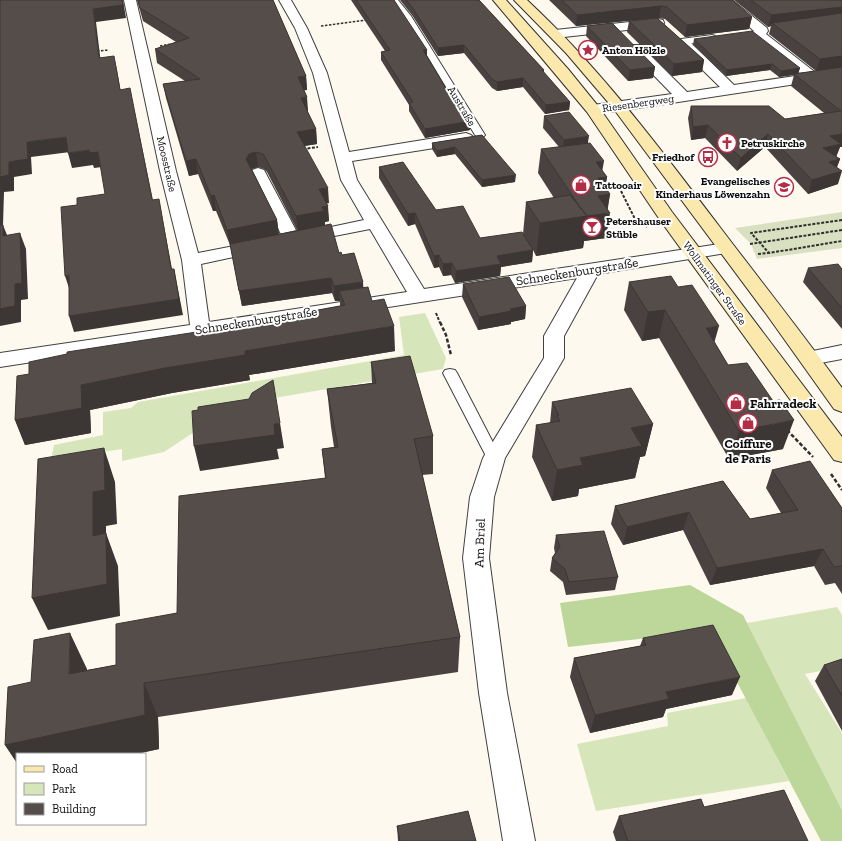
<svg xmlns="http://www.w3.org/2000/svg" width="842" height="841" font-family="'Zilla Slab',serif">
<rect width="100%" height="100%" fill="#fef9ee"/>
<path fill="#d7e6ba" d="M425,313l21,45 -3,11 -226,39v9l-53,35 -42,9v-12l-71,11 3,-15 49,-10v-23l28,-4 7,-6 266,-47 -5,-38z
M837,607l5,8v52l-37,7 37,59v77l-95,-187z
M746,698l43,83 -193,30 -19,-67 91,-18 -1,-13z"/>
<path fill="#bdd69a" d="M690,585l53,30 99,195v31h-21l-111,-210 -142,16 -8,-44z"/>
<path fill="#d9dfc1" d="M842,212v36l-85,11 -6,-15 -16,-16z"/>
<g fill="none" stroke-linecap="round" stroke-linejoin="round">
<defs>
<path id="service" d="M390,0h8l13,16 74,119 -2,2 -3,1 -5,-3 -71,-118z
M712,35l3,1v4l-34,5 -4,-3 4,-3z
M450,369l5,1 2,3 44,85 -2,4 -5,1 -5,-1 -2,-4 -44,-85 2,-3z"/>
<path id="minor" d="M124,0h12l40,171 22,82 62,-12 6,1 3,4 -3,4 -65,14 8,58 198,-30 -37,-63 -66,13 -4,-1 -2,3 -6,1 -6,-1 -36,-71 2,-3 6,-2 6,2 34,64 66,-14 -23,-40 -28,-107 -18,-45 -16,-28h12l16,28 20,45 22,79 117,-19 5,2 3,3 -3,3 -5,2 -114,18 5,19 67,109 302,-46 6,1 3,4 -3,4 -6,1 -128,21 -34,62v22l-59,100 -11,39 -5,61 18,135 28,148h-32l-24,-148 -16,-135 7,-61 13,-39 61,-100v-22l33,-58 -577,89v-14l190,-28 -8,-65 -22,-89z
M719,0h13l35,28 1,3 -2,3 50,39 26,-4v8l-223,34 -26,2 -5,-1 -2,-3 2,-3 5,-1 79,-11 -42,-43 -2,-3 2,-3h10l47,47 33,-5 -42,-41 -2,-3 2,-3h10l46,45 68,-10 -50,-38 -2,-3 4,-3z
M658,19l5,1 1,3 -1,3 -108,12 -7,-4 7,-4z
M842,345v14l-32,6 -7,-2 -3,-5 3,-5z"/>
<path id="secondary" d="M493,0h13l62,69 30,37 74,106 170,225v25l-8,-2 -174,-240 -73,-108z
M514,0h13c73,68 132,147 192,226 41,54 83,107 123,162v24l-8,-3 -67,-94 -154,-207 -47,-55z"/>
</defs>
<use href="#service" stroke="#404040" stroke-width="2"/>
<use href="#minor" stroke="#404040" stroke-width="2"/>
<use href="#secondary" stroke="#2f2f2f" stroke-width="2"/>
<path stroke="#2f2f2f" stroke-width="1.5" stroke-dasharray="2.5 1.5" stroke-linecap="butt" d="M321,26l46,-6
M160,46l11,-2
M97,51l12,-1"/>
<path stroke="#2f2f2f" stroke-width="2" stroke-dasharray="3 1.5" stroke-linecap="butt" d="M303,149l15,-2
M617,183l18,36 12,8
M842,220l-91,13 18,20 73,-12
M750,244l92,-14
M758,254l10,-1
M436,313l4,10"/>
<path stroke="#2f2f2f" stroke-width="2.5" stroke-dasharray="4 2" stroke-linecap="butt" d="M440,322l6,13 5,20
M787,430l26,27
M831,474l11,16"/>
<use href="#service" fill="#fff" fill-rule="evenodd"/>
<use href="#minor" fill="#fff" fill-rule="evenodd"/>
<use href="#secondary" fill="#fae8ad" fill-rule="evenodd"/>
</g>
<path fill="#494240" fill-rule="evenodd" d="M137,0h136l33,76 1,14h-3l4,21h-1l9,18 1,15 -13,2 25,57h-2l2,18 -4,1v3l14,28 3,2 30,46 23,50 -146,24 1,5 -78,13 -82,17 1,23 -66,12 -10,-25 14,-46 187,-45 124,-23v-5h-5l-3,-8 -90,13 -12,-61 -14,-34h-3l-15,-37 -9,2 -23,-78 -3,-14 22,-3 -28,-18 -2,-14 21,-7 -33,-21zM258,167l6,2 3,3 30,58 -18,4 -2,-14 -25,-51z
M351,0h43l33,57 43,73 -45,8 -16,-27v-6l-28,-45v-8l4,-1z
M400,0h79l65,70v3l26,29 -1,8 -24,4 -22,-27 -26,4 -5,-3 -28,-35 -26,3 -26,-41z
M549,0h183l20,17 -3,12 -64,8 -20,-18 -8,-1 47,42 -2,12 -30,4 -45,-44 2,-11 25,-3 -78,8z
M734,0h108v147h-2l-4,10 4,2 -3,8 1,17 -30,10 -43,-47 -28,24 -32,-33 -14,2 -3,-22 3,-12 94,13 39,-6 -33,-27 3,-11 -15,2 -9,-7 -44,6 -33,-31 1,-6 106,29 -2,5 18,-2 -47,-37 2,-8 -3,1z
M587,26l68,41 -2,11 -25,3 -42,-45z
M544,116l44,27 14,28 5,6 -2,11 5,6 -3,16 -1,28 -22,3 -1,7 -47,8 -3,-6 -1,12 -31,5 -1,9 -45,7 -4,-8 -8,1 -4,-9 -5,1 -19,-44 -7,2 -29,-48v-11l57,43 44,28 43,-4 3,-32 28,-4 -16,-25 3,-24 18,-2 -16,-19z
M482,135l33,47 -33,5 -27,-33 -18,3 -5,-8v-6z
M808,268l34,1v60l-39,-47z
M629,282l86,61 13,22 55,84 -54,10 -70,-121 -17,3 -18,-31z
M463,284l63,22 -1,13 -14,3v2l-33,6 -16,-33z
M371,362l62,74v38l-11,1 38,162 -2,35 -300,45 1,32 -23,5h-119v9l-12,-18 26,-63 56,-13v1l29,-5 61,-52 148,-135 -3,-29 12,-2 -3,-20 -4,-38 45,-6z
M552,402l101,22 -8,32 -5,1 -5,21 -56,11 -1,7 -26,5 -20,-44 4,-32 14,-2z
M772,470l70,38v86l-7,-11 -10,2 -11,-19 -104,19 -27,-55 -60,15 -12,-21 4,-18 108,-25 27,38 31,-6 -15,-25z
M556,535l62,42 -3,13 -49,5 -3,-13 -13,-11 2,-13 3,-5 -1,-5z
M643,638l89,57 -66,14 -3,8 -73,16 -20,-56 4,-19 66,-12z
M842,659v72l-27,-50 9,-16z
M704,807l104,34h-192l-3,-9 6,-16z
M397,826l79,15h-78z"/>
<path fill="#3c3634" d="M123,0l3,18 -30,4 6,50 -3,-14 -6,-49z
M661,6l-2,12 -83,8 1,-11z
M842,7v11l-70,5 -1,3 -3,1 3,-12z
M752,17l-3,12 -64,8 2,-12z
M464,45v8l-26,3v-8z
M423,50h4v8z
M114,56l3,14 6,34 -3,-14z
M842,56v12l-26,3 4,-12z
M704,60l-2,12 -30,4 2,-12z
M772,64l-2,6 -44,6 1,-6z
M655,67l-2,11 -25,3 2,-11z
M800,68l-2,6 -19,3 2,-6z
M306,76l1,14 -8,1 -1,-14z
M523,78v9l-26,4v-9z
M130,88l3,15 23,112 -4,-15z
M307,97l1,14 -6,1 -1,-14z
M570,102l-1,8 -24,4 1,-9z
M471,121l-1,9 -45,8v-9z
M708,125l-3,13 -14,2 2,-13z
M316,129l1,15 -19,3 -1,-15z
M768,134l-3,13 -28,24 4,-13z
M842,134v13h-2l-4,10 -13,-9 7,-12z
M589,136l-2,12 -24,4 1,-12z
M66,137l4,15 -39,5 1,17 -18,3v14l-10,1 -1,33 6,15v11l-9,-19v-55l9,-15 18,-20z
M455,147v7l-18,3v-6z
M89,150l9,2 4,15 -8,1 -1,-3 -21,3 -4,-15z
M256,152l2,15 -7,2 -5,-10 3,-5z
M196,159l2,15 -9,2 -3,-15z
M840,159l-5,13 -6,-10z
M604,161l-3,17 6,-1 -3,18 6,-1 -3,20 3,-1 -4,25 -22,3 -1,7 -47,8 4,-33 47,-7 9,-54z
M842,171l-4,13 -30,10 4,-14z
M516,175l-1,7 -33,5v-7z
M328,188l1,15 -9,2 -1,-16z
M214,195l2,16h-3l-2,-15z
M159,199l3,16 13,70 -4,-16z
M328,206l1,15 -4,1v4l-27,5 -2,-15 26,-9z
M415,213v11l-7,2v-12z
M277,220l2,15 -49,10 -3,-15z
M20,233l6,16 2,50 -7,1v22l-21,4v-17l15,-25z
M533,250l-1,12 -31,5 -1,9 -45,7 1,-12 41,-15z
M439,255v12l-5,1v-12z
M452,263l-1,12 -8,1v-12z
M174,269l9,46 -109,17 -5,-16z
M69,275l1,16 -5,-15z
M331,278l1,15 -90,13 -3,-15z
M363,282l1,15 -25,-6 1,10h-5l-1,-15z
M526,306l-1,13 -14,3v2l-33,6 1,-13 31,-8z
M665,310l-6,28 -17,3 6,-29z
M394,326l1,25 -146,24 1,5 -78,13 -82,17 1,23 -66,12 -10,-25 66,-35 164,-34z
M719,326l-8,28 -5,-26z
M794,420l-11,29 -54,10 10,-28z
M280,423l4,25 -7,1 2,10 -79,12 -6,-25 80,-22z
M653,424l-8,32 -5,1 -5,21 -56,11 -1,7 -26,5 5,-31 74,-42z
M104,448l11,34 2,42 -11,2v43l-13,-33v-44z
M689,512l-6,18 -60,15 4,-18z
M106,533l12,33 2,50 -72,14 -16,-32z
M823,549l-9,17 -104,19 7,-17z
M70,633l17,36 -1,40 -17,-35z
M740,677l-8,18 -66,14 -3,8 -73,16 5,-18 71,-23z
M144,683l14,34 1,32 -23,5h-119v9l-12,-18z"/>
<path fill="#554d4a" stroke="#3c3634" d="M0,0h122l1,5 -30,4 6,49 15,-2 6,34 10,-2 22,112 7,-1 12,70h3l5,30 -110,17v-41l-4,1 -4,-69 16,-2v-7l28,-4 -7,-42 -9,1v-3l-21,3 -2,-16 -39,5 1,17 -19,3v13l-9,2z
M138,0h135l33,76 -8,1 9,20 -6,1 15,31 -19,3 31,56 -9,1 9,17 -6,1 2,4 -28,5 -31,-59 -2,-3 -7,-2 -7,2 -3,5 31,61 -50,10 -13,-35 -3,1 -15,-37 -10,2 -23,-77 37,-5 -45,-30 34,-11 -49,-30z
M356,0h38l33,50h-4l30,50 2,-1 16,22 -46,8 -16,-26 4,-1 -32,-50 9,-2z
M406,0h73l65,70h-2l28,32 -24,3 -23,-27 -26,4 -5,-3 -28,-34 -26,3 -26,-41z
M562,0h170l20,17 -65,8 -20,-18 -6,-1 -84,9z
M751,0h91v7l-71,8z
M842,13v43l-22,3 -48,-36z
M657,18l47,42 -30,4 -45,-43z
M612,23l43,44 -25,3 -43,-44z
M752,31l48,37 -19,3 -9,-7 -45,6 -33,-31z
M842,67v67l-12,2 11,8 -18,4 17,11 -11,3 13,9 -30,9 -44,-46 -27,24 -33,-33 -15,2 -2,-21h78l16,13 56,-8 -47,-37z
M569,112l20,24 -25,4 -20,-24z
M482,135l34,40 -34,5 -27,-33 -18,4 -5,-8z
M590,143l14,18 -8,1 11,15 -9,1 12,16 -12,2 12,17 -23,3 -7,-9 -39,-58z
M403,162l33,48 27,-4 17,32 42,-6 11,18 -36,6 4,8 -45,7 -4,-8 -9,1 -4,-9 -5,1 -19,-43 -7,1 -29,-47z
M570,195l17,21 -47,7 -14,-21z
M331,224l8,29 2,-1 1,3 12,-2 9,29 -29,4 -3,-8 -92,13 -9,-47z
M0,225h3v11l17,-3 2,50 -7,1v22l-15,3z
M838,264l4,5v39l-34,-40z
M671,276l7,11 14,-2 27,41 -13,2 22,37 19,-2 26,38 7,-1 14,20 -55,11 -74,-121 -17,2 -19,-30z
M509,277l17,29 -16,3 2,2 -33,6 -16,-33z
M368,287l4,14 12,-2 10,27 -149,25v4l-80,13 -84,17 1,23 -67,12 2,-44 12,-2v-12l38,-8v-2l149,-23 129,-24 -6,-14z
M410,356l23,80 -19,3 46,198 -316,46 1,32 -140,30 3,-58 23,-5 3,-42 36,-7 -1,41 47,-9v-41l61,-11 2,-117 147,-18 -4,-29 16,-2 -11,-58 49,-6 -5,-21z
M273,380l7,43 -6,1 1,11 -81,11 -2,-35 6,-1v-3l51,-8 3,-6z
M631,388l22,36 -22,4 11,18 -62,12 3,7 -26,5 -21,-45 24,-4 -3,-5 2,-1 -7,-13z
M104,448l1,42 -12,2v44l13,-3 1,51 -75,14 6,-139z
M810,461l32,47v58l-8,1 -11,-18 -106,19 -28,-56 -62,15 -12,-21 108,-25 27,38 48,-9 -26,-40z
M604,531l14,46 -49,5 -4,-13 -13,-11 8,-11 -4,-12z
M713,625l27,52 -74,15 3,7 -74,16 -21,-57 72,-13 -3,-7z
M842,659v37l-18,-31z
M784,790l24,51h-180l-9,-25 82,-17 3,8z
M468,811l8,30h-76l-3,-15z"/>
<defs>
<symbol id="sight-ring" viewBox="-11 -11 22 22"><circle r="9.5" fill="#fff" stroke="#b52d45" stroke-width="1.5"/><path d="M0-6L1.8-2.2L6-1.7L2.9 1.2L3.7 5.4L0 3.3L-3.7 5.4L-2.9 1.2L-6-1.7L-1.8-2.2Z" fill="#b52d45"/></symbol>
<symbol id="church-ring" viewBox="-11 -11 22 22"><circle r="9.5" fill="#fff" stroke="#b52d45" stroke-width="1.5"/><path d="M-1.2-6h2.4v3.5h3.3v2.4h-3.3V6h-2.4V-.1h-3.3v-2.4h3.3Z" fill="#b52d45"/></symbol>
<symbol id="bus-ring" viewBox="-11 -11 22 22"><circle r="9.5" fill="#fff" stroke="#b52d45" stroke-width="1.5"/><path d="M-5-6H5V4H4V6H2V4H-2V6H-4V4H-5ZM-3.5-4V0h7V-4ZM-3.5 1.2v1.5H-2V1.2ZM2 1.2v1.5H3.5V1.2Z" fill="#b52d45"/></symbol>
<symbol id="shop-ring" viewBox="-11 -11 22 22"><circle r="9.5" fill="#fff" stroke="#b52d45" stroke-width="1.5"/><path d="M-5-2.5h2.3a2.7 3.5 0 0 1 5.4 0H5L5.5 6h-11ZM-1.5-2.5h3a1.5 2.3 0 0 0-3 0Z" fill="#b52d45"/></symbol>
<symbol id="school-ring" viewBox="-11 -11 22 22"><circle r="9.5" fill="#fff" stroke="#b52d45" stroke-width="1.5"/><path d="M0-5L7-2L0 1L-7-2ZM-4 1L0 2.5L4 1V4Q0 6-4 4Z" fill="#b52d45"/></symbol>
<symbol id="bar-ring" viewBox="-11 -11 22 22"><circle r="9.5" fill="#fff" stroke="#b52d45" stroke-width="1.5"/><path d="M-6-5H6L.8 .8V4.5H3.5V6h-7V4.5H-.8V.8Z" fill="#b52d45"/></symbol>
</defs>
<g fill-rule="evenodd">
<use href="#sight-ring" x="577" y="39" width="22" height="22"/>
<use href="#church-ring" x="716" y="132" width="22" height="22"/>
<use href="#bus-ring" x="697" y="146" width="22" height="22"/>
<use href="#shop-ring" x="570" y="174" width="22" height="22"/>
<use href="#school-ring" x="773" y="176" width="22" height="22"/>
<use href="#bar-ring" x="581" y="216" width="22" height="22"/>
<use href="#shop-ring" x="725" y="392" width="22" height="22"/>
<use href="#shop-ring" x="737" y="412" width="22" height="22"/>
</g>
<g text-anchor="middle" stroke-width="4" stroke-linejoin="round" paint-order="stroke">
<g font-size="11" font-weight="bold" fill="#0d0d0d" stroke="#fff" text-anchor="start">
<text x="602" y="54">Anton Hölzle</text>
<text x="741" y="147">Petruskirche</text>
<text x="694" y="161" text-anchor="end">Friedhof</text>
<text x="770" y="185" text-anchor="end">Evangelisches<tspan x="770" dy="13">Kinderhaus Löwenzahn</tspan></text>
<text x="595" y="189">Tattooair</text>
<text x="606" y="225">Petershauser<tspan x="606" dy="13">Stüble</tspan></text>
</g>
<g font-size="11" fill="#0d0d0d" stroke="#fff">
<text transform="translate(638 103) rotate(-8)" y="4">Riesenbergweg</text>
<text transform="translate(462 106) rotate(59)" y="4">Austraße</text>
<text transform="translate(167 164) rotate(77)" y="4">Moosstraße</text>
<text transform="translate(715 283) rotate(54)" y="4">Wollmatinger Straße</text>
</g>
<g font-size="13" fill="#0d0d0d" stroke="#fff">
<text transform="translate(577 271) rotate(-9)" y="5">Schneckenburgstraße</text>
<text transform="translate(256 320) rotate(-9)" y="5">Schneckenburgstraße</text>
<text transform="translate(479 543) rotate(-88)" y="5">Am Briel</text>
</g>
<g font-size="13" font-weight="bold" fill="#0d0d0d" stroke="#fff" text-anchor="start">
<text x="750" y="408">Fahrradeck</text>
<text x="748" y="448" text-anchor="middle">Coiffure<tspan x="748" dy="15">de Paris</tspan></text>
</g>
</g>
<rect x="16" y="753" width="130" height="72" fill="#ffffff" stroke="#9e9e9e"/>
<rect x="24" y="766" width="20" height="6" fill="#fae8ad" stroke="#9e9e9e"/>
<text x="52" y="773" font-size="12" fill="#0d0d0d">Road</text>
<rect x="24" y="783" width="20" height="12" fill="#d7e6ba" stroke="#9e9e9e"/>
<text x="52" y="793" font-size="12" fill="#0d0d0d">Park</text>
<rect x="24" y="803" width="20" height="12" fill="#554d4a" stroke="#9e9e9e"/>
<text x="52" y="813" font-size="12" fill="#0d0d0d">Building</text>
</svg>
